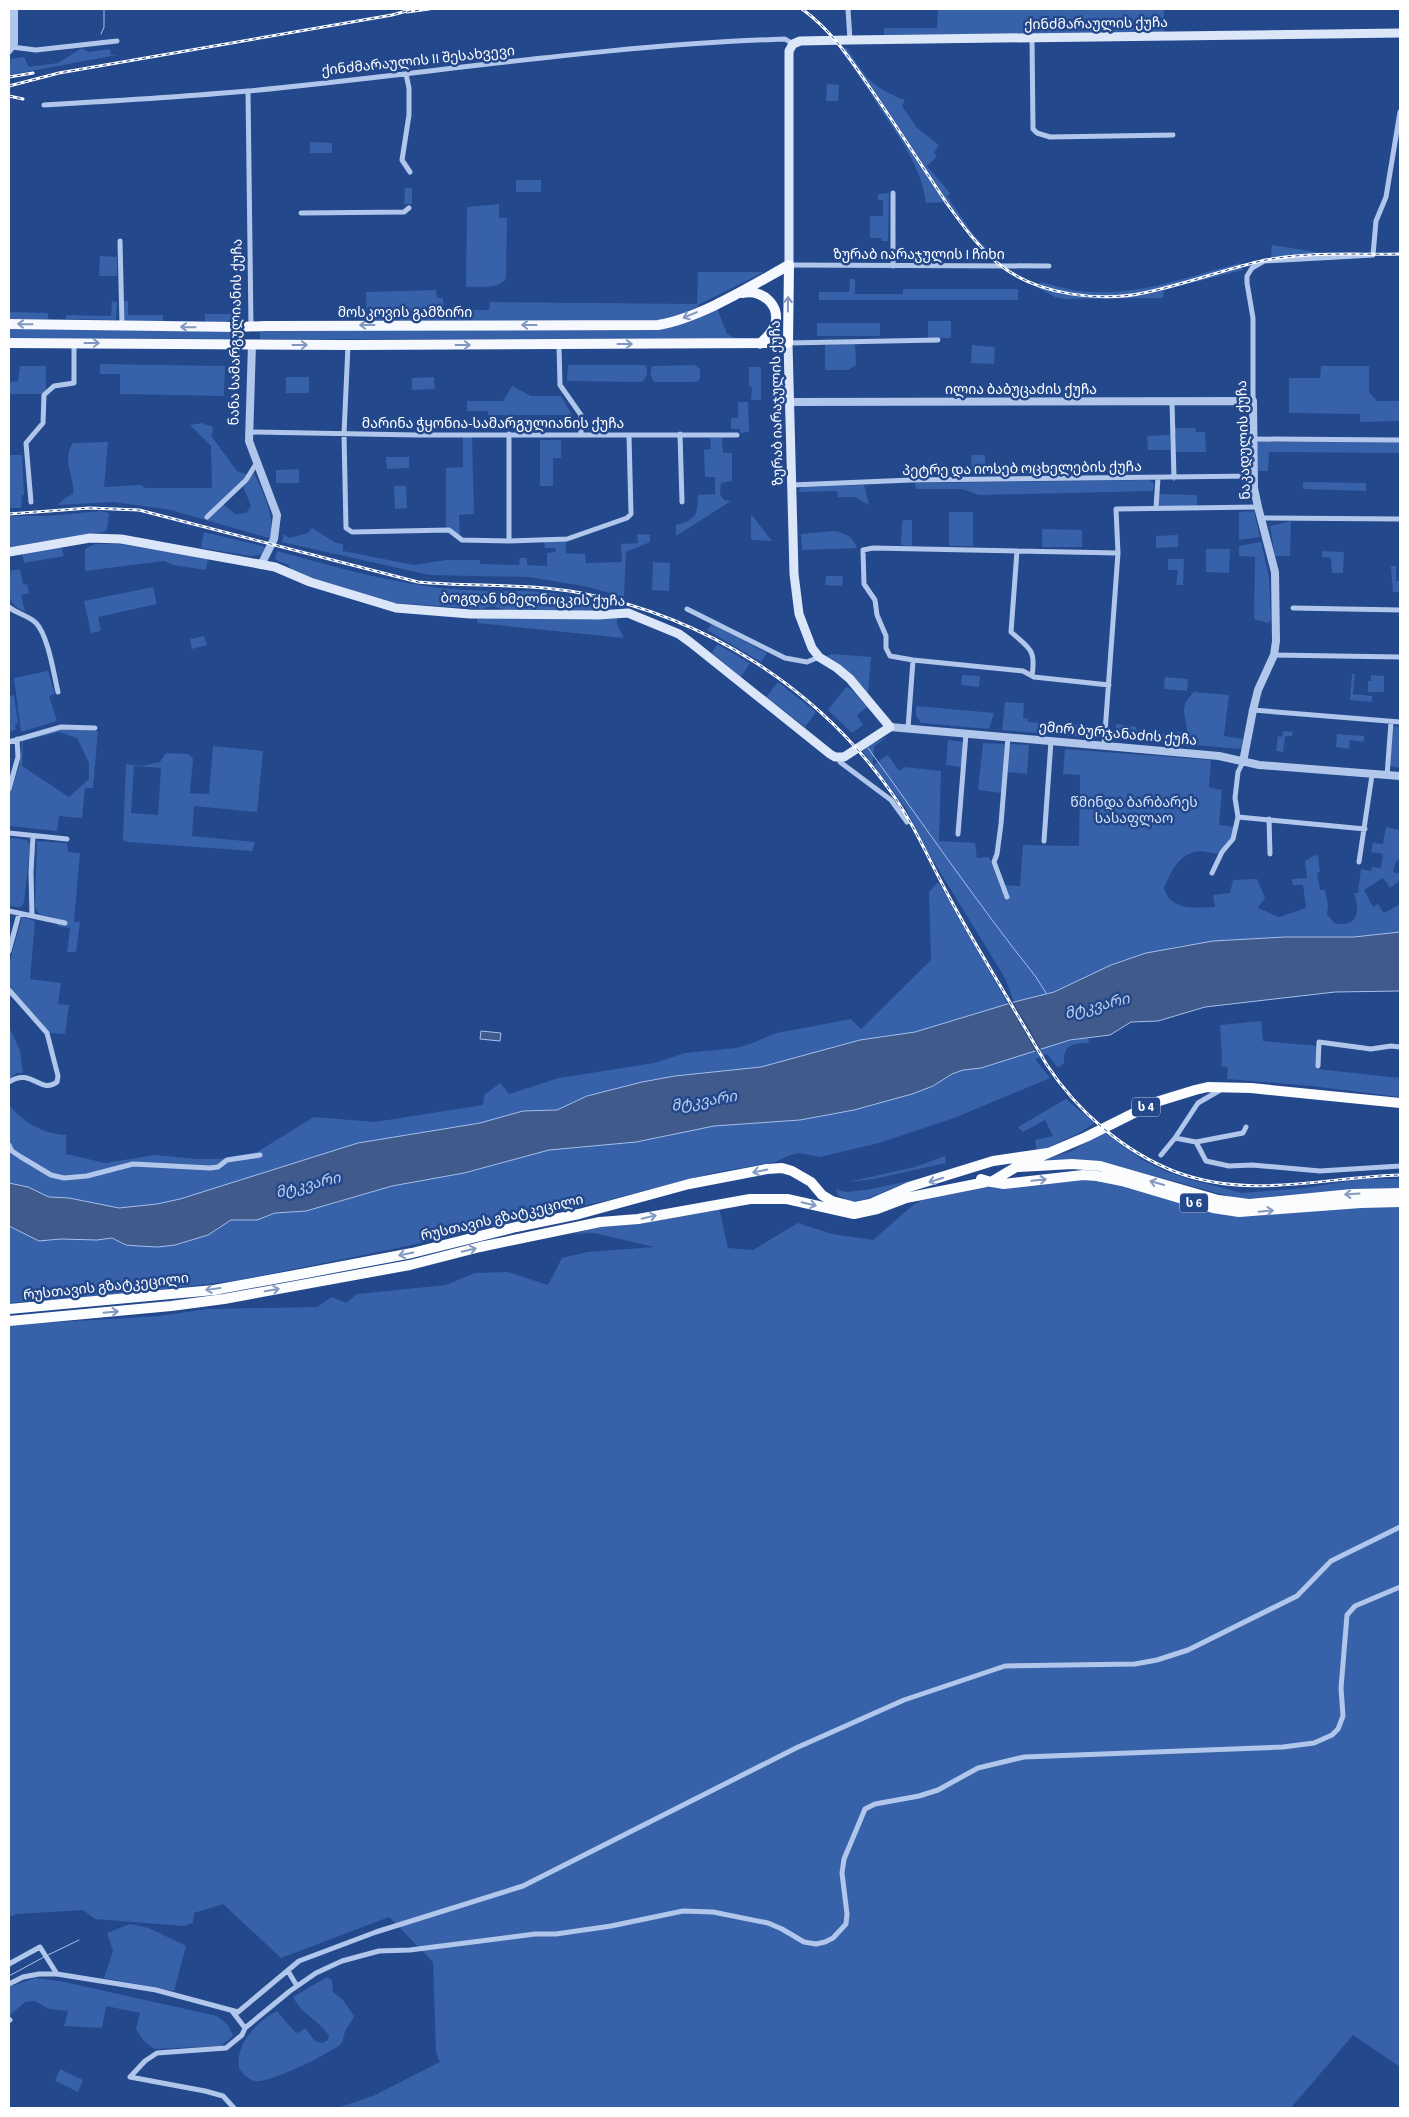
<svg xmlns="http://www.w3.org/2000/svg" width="1409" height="2117" font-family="'Source Sans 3','Noto Sans Georgian',sans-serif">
<rect width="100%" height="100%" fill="#23488c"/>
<path fill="#3761a9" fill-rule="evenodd" d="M938,9h226v23l-280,3v-7h53z
M846,47c21,31 23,39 59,53l-3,6 15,22 22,17 -5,8 3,3 -10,10 23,27 -3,3 26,38 24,26h-6l-48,-58 -17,1c-4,-35 -26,-64 -45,-93 -13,-20 -26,-41 -41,-60z
M82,48l6,4 22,-3 1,6h6l-108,20v-16l15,-2 5,10 29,-4z
M827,84l12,1 -1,16h-12z
M310,142l22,1v10h-22z
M516,180h25v12h-25z
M405,188h7v16h-8z
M889,193l-1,48h-6l-1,-3h-11v-22h13v-16h-5v-6z
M499,204v14h8l-1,60c-6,12 -28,8 -40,9l1,-80z
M1272,245l56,9 43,-1 -100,5z
M100,256l17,1v19h-18z
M1240,263l3,7 -79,20 -1,8 -98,1 -10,-2 -17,-9 2,-6c17,4 35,10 53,10 49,3 100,-17 147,-29z
M698,272h66l-66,33v2l-37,15 -294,1 -1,-31 70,-2 1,8h6l1,12h45l1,-8 207,2z
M850,279h5v15h48v-5h115v11h-199v-8h30z
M112,301l5,1 -1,18 -50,-1v-4l45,1z
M124,301h4v14h35v6h-39z
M717,308l10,26 10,5h-477v-9l400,-3z
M9,312l39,1v6h-39z
M205,314h26v5l-5,3h-21z
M928,321h23v17h-23z
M817,323h63v13h-63z
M9,328l231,2v9l-231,-1z
M855,344l1,21 -8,5h-23v-25z
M972,345l23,2 -1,17 -23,-1z
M100,364l125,2 -1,30 -104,-2v-20h-20z
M568,365h77c4,4 2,13 -3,17l-75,-1z
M695,365l5,4v9l-2,3 -3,1h-41l-4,-8 2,-8z
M20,366h26v25l-4,3h-33v-12l9,-1z
M1321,366h48v26l8,9h23v20l-40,1v-8l-71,-1v-35h31z
M749,367h12v33h-10l1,-13 -3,-1z
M286,377h23v16h-23z
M434,377l1,12 -23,1v-12z
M512,386l19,10h30l11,19h-84v-4h-21v-10h36z
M738,402h10l1,30 -9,1v-4h-9v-11h7z
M202,423l11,4 -1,10 25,34 11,4 -27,27 14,12 11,-1 5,-7 -8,-20 11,-13c11,23 19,39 18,66l-101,-29 -57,-8 -56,3 7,-7 8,-4c2,-17 -12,-35 0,-51l35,-1 -4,45 37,-2 4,3h67l-1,-42 -21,-21z
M1175,428h20l1,4h9l1,20h-30z
M1170,435v15h-22l-1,-14z
M472,436l2,78 -15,1 1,22 -14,-8v-61l17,-1v-30z
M722,437l1,16h9v28l-11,2 -1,12 4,5 7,1 -55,35v-11c20,-5 22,-10 22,-30l17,-1v-17h-10l-1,-27 7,-1 -1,-11z
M540,440h21v18h-8v28h-13z
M1375,441l25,1v11l-131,-1 -1,19h-10l-1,-29z
M9,455h13l2,40h-2l-1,13h-12z
M971,455h14v16l-13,1z
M386,457h23v11l-22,1z
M299,469v14h-23v-13z
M1150,480l4,4 -1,7 -174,4 -17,-6h-46l-1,-6z
M1303,482l63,1v8l-63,-2z
M864,485l5,20 -14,-8h-17l-1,-6 -38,1v-2l3,-3z
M394,486h12l1,22 -12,1z
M1158,494l39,1v12l-39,-1z
M101,511l8,2 -2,16 -3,3 -95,15v-31h37z
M1254,511l6,26 -21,3v-28z
M949,512h24v34h-24z
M751,514l21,27 -19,-1 -2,-2z
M904,520h8v26l-11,-1 1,-24z
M1291,521l-1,35h-15l-5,-30z
M312,528l24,15 7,1v7l71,14 32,-5h34v4l39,1 1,-7h7v7l20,1v-13l9,-1 -1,-4h-10l-1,-7h22v12l19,1 1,9 36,-1 -1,-18 17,-1 -1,-9 13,1v7l-24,10 -2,45 -40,-11 -56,-9 -99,-2 -147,-33 2,-8 5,4 19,-5z
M1042,529l40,1v17h-40z
M834,531c13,3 18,5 23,17l-55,2 -1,-16z
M204,532l66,16 -6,6 -13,2 -50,-8z
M1178,535v12l-22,1v-12z
M1261,542l8,35 2,43 -3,3 -14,-4 1,-62 -16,-1v-10z
M95,544h23l90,14 -2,12 -33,-5 -9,-4 -79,10v-22z
M59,547l3,1 2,8 -40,7 -2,-10z
M1206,549h24l-1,24 -23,-1z
M277,551c51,14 103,29 156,36 29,4 58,4 87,4 21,0 61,3 76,19h-92c-8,-3 -13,-6 -21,-1l-88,-6 -15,-3 -31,-8 -57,-21 -3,-6 -12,-4 -2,-3z
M1322,551l22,1 -1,21h-11l-1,-15 -9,-1z
M1168,559h16l-1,26h-7l2,-15h-10z
M653,562l17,1 -1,28 -17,-1z
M1391,566h5v15h4v11h-7z
M20,569l3,16 4,-1 2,9 -8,2 4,16c-20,-6 -16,-22 -16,-40z
M826,576h17l-1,10 -17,-1z
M153,587l4,17 -59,13 3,14 -10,2 -7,-32z
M617,616v8l7,14 -147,-15v-6l113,3z
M712,624l55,29 -6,9 -54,-32z
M204,636l3,9 -15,4 -2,-10z
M717,644l33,19 -9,14 -29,-24z
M832,654l39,3 -3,37 -45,-37z
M48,671l7,23 -6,2 8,25 -36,11 -7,-54z
M1352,674h3l-2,20 19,2v6l-22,-2z
M962,675l18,1 -1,11 -18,-2z
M1371,675l13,1v16h-16v-11h3z
M1165,677l23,2 -1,12 -23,-2z
M778,682l38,30 -11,15 -39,-30z
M846,687l5,2 16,18 -10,8 6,10 -11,8 -24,-23z
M1194,692l35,3 -5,41 19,3 -2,10 -126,-11 1,-14 20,3 1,6 27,1 23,-3c-2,-20 -8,-24 7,-39z
M14,695l4,28 -3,1 1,5 -6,3 -1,-36z
M1005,702l19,1 -1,15 5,1v3l76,5 -3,9 -6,2 -93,-8z
M916,706l78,7 -5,16 -68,-6 -5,-7z
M1393,726l7,1v41l-10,-2z
M62,729l36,2 -5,57h-8l-3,30 -23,-2 -2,15 -48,-5v-29l11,-34 2,-24zM59,732l18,6 12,25v16l-20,18 -47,-31 1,-25z
M1283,731l10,1 -1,4h-7l-2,16 -7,-1 2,-15 4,1z
M1337,734l27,2v6l-14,-2 -1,9 -13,-2z
M888,737l-14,9 -1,19 15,-10 11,16 6,-4 36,4 -2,70 36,2 2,15 12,-1 13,34 2,-6 16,1 3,-41 56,1 1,-71 -17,-1 2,-25 146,11 -2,27 13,3 -3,35 15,2 -3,11 -13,16c-7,-1 -17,-4 -24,-2 -17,5 -24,22 -30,36 7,24 31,19 51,19l-2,-12 17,-2 3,-13 24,-1 8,19 -7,10 21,9 27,-9 -3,-23h-10l-1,-6 15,-1 -2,-17 10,-6 3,1 2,16 -3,1 3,17h5l3,16 -1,8 7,9c25,5 26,-12 20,-30h4l3,-24 10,2 1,-4 9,1 2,-14 -12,-2 2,-9 10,1 3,-17 14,3v27l-5,7 -2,8 7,2v7l-10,7 -7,-10 -19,12 9,17 5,-3 6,9 16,-9v28l-46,5 -120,3 -55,6 -55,14 -70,32 -40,10 -9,-24 -79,-129 -21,-42 -43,-56 9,-7z
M948,740l16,2 -3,25 -15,-2z
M983,743l22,1 -3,49 -24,-3z
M1009,744l20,1 -2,29 -20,-2z
M213,746l50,5 -6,61 -63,-6 -2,30 63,6 -3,9 -124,-9 -5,-2 3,-76 16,2 18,-4 6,-9 23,1 4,5 -3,34 19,1zM134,766l27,2 -3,47 -27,-2z
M9,838l18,2 3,5 -6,57 -3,5 -12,-1z
M37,841l30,2 1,9 12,1 -6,69h6l-4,30h-9l3,-24 -13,-2 1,-7 -19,-5 -4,-7z
M937,883h2l69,121 -93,28 -55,8 -99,27 -86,9 -33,6 -55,14 -30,14 -34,1 -43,12 -122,20 -178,56 -23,5 -38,4 -50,-10 -20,-1 -21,-10 -19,-4v-78c16,18 32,28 57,30v19l39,9 50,-8 43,4h22l37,-7 57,-35 61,5 108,-17 1,-10 16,-12 9,11 50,-16 95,-15 31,-10 51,-5 14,-4 27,-11 74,-14 10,10 70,-69 -2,-68z
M22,917l13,4 -5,58 31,4 -3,21 11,1 -4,29 -16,-1 -40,-47v-22z
M1261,1021l2,20 56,5 -2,23 83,9v19l-89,-11 -84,-7 1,-12 -7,-1 1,-9 -2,-32z
M9,1027l11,23 3,23h-6l-8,6z
M1088,1037l1,6c-16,0 -26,2 -25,20l-6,5 -11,-14 -12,5 15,19 -96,40 -75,25 -59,14 -21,-4 -8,2 -16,7 -62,11 -104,27 -220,50 -150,30 -128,16 -102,7v-77l23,11 15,4 14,-2 36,1 15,-2 14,7 12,1 20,1 17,-2 33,-10 23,-15h26l18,-7 31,-2 86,-25 72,-13 85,-23 87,-8 78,-16 86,-6 54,-10 58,-16 21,-8 19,-12 11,-4 18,-2 58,-20z
M1066,1099l29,24 -16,10 -36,17 -6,1 -2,-11 18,-4 -8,-16 -22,12 -5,-5z
M1103,1131l38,28 24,12 27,9 50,13 63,-5 56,-9h39v9h-20l-141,11 -140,-38 -72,4 45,-14z
M945,1156l1,7 -72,16 -26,3 67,-15z
M941,1174c-15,4 -30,6 -43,12 -19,7 -33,17 -53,15v-2l-7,-4 -2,-6 10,3 20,-2z
M1083,1178l34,5 123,33 160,-11v862l-47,-32 -62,73h-954l36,-12 67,-34 -4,-10 -3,-90 -44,-45 -108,41 -58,-54 -29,9 -1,10 -9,3 -89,-7 -12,-9 -66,4 -8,3v-592l150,-9 48,-7 110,-2 15,-10 14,6 11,-9 89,-9 29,-12 33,-1 40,13 14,-27 25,-6 67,-5 -60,-14 -21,1 31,-9 115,-17 9,40 25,2 45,-27 34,11 41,6 39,-34 13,-8 31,-9z
M130,1924l19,4 37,18 -12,45 -70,-13 9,-27 -6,-18z
M327,1977l5,3 1,12 10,8 11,16c-2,6 -7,10 -9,16 -2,5 -1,8 -5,13 -14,10 -71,39 -86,36 -6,-2 -12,-8 -15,-13 -4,-24 18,-47 38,-57l17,20 4,2 7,-5 10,13 7,2 6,-3 1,-4c-9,-15 -28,-22 -36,-39z
M35,1978l25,3 157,35 11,9 5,11 -12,10 -67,3 -11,-9 -7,-11 4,-16 -34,-7 -4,22 -38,-2 4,-15 -19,-2 -14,-8 -10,1 -16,14v-29z
M60,2069l23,11 -5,12 -23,-11z"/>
<path fill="#3f5a8b" stroke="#a5c0ec" d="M1400,932v59l-65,1 -130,15 -47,14 -27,1 -21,13 -40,5 -89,28 -18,2 -11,4 -19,12 -21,8 -58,16 -54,10 -86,6 -78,16 -87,8 -85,23 -72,13 -86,25 -31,2 -18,7h-26l-23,15 -33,10 -17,2 -20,-1 -12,-1 -14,-7 -15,2 -36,-1 -22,2 -30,-15v-43l19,4 21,10 20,1 50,10 38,-4 23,-5 178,-56 122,-20 43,-12 34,-1 30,-14 55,-14 33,-6 86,-9 99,-27 55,-8 99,-30 40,-10 57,-27 35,-12 67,-12 72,-4h69z
M481,1031l20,2 -1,8 -20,-2z"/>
<path fill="#23488c" d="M1011,1000l13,20 17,30 -5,2 -29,-51z"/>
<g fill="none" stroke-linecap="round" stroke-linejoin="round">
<path stroke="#a5c0ec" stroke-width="1" d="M101,34l3,-7v-18
M868,748c56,77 109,155 168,229l10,16
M48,1955l31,-15
M9,1976l35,-19"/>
<path stroke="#b1c6eb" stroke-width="5" d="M848,9l2,31
M1032,37l1,92 4,4 13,4 123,-2
M12,47l24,3 81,-9
M406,74l3,14v27l-7,45 8,12
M248,91l3,236
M44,105c68,-4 136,-8 204,-14 179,-17 356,-46 537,-52l8,5
M301,213l103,-1 5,-4
M120,241l2,84
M789,265l260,1
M893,266v-73
M788,343l150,-3
M348,345l-4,89 2,94 6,4 97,-2 13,10 47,1 58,-2 60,-21 4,-4 -2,-79
M559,345l1,40 21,30v20
M1172,401l2,77
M1253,401v-83l-6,-35v-7l5,-8 12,-7 109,-6 3,-34 10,-24 14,-85
M248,432l169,3h320
M680,434l2,68
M1253,439l147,1
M792,485l119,-5 343,-4
M31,502l-5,-59 17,-20 1,-28 10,-9 20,-3v-40
M1156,508l2,-30
M207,517l39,-37 10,-16
M1261,518l139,1
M509,541v-107
M1017,551l-6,81c19,17 25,17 21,44
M9,607c8,7 19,8 27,16 12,12 18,52 22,69
M1293,608l107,2
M687,609l98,49 22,4 12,-5
M1274,655l126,2
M1109,685l-75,-8 -11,-6 -110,-11 -23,-4 -4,-8v-12l-9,-21 -2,-15 -11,-16 -1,-34 10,-2 245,5
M1253,710l147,12
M908,728l5,-68
M9,742l52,-15 34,1
M1104,746l14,-193 -2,-44 142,-2
M841,758l-1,4 51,38 16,22
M1387,776l4,-54
M9,789l9,-32 -1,-18
M1238,817l127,12
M1269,819l1,35
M9,833l58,6
M958,834l8,-100
M1044,841l7,-100
M1359,862l13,-87
M1212,873l10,-21 11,-13 5,-22 -3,-19 3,-26 5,-10
M1007,897l-13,-35 3,-8 4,-30 7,-87
M9,911l56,12
M32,916l-1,-44 2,-36
M9,951l10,-37
M9,990l38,43 11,43 -1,6c-17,13 -25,-15 -48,0
M1318,1066l1,-24 52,7 20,-3 9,1
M1175,1138l21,4 10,19 23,5 23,-1 68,6 80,-5
M1196,1142l47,-9 3,-6
M9,1145l3,6 9,6 30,18 13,3 23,-2 46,-12 77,4 8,-1 9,-7 33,-5
M1161,1155l14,-17 23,-35 24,-14
M9,1964l31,-17 17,27
M288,1971l9,15
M9,1984l14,-7 16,-3h18l99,16 82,22 61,-51 77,-29 147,-46 273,-138 108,-48 101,-34 130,-2 22,-4 31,-10 109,-54 34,-35 69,-34
M232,2011l13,17
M9,2019l1,1
M130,2077l15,-16 12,-8 69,-5 16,-13 3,-7 45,-37 26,-18 26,-12 37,-10 31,-1 125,-16h21l55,-8 72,-15 30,1 55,11 14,6 22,13 12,2 9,-2 8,-4 13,-14 1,-10 -5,-41 2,-14 21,-50 10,-5 44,-8 19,-6 40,-22 46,-11 259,-10 31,-4 18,-8 6,-6 5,-13 -2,-28 6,-73 8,-9 45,-19
M130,2077l75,14 18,5 11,12"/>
<path stroke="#b1c6eb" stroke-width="8" d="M9,50l5,-7v-34
M252,344l-3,97 28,74 -3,24 -13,26
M789,402l464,-1 1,87 4,19 17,65 1,69 -2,14 -16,35 -5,20 -10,52
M890,727l329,29 40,9 141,11"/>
<path stroke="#dce6f9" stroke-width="9" d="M789,265v-214l4,-7 7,-3 50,-1 550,-7
M9,552l81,-14 31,1 154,28 35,15 86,26 74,6 128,1 30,-2 51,21 11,8 140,112 5,3h9l46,-30 -40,-48 -13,-11 -18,-11 -7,-9 -13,-34 -5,-40 -6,-231"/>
<path stroke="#f5f8fe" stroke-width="10" d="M742,293c19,-4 39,11 33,32 -3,8 -9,13 -15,19
M9,324l228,3 29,-1 392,-1c42,-7 93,-39 131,-60l-1,78 -440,2 -339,-2"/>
<path stroke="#fafcfe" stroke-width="10" d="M1019,1167l53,-3 28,2 118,34 31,4 103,-10 48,-1
M981,1179l10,3 25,-15 70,-30 70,-35 39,-12 13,-3 43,1 149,15
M992,1182l12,2 79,-9 14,1 25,5 91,27 26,4 122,-9 39,-1
M9,1309l205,-19 87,-16 111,-21 104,-26 63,-13 110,-30 78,-15 15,-1 10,3 19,11 11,13 10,6 23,6 15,-3 39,-17 84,-26 55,-8
M9,1321l162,-15 53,-7 186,-34 70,-18 120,-25 38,-3 112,-20h37l67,15 23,-5 29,-11 80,-16"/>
<defs>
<path id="rail" d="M802,9c28,20 47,48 66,76 28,40 53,80 80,120 15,21 31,43 52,60 38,30 101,38 148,27 37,-8 72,-21 109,-30 46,-11 97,-7 143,-8
M407,12l22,-3
M9,77l24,-4
M9,86l50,-13 333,-58 22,-6
M9,96l14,3
M9,514l80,-6 50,2 279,72c54,5 109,1 163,11 125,24 237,95 310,199 22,30 37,66 55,99 21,40 46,80 69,120 11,18 21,36 32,54 30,46 77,87 129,107 75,28 148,5 224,3"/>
</defs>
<use href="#rail" stroke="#fff" stroke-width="3"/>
<use href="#rail" stroke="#23488c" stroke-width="1" stroke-dasharray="4" stroke-linecap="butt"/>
</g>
<defs><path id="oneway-shaft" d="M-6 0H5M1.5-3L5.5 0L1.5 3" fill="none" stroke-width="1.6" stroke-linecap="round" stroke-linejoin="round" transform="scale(1.25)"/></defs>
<g stroke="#8297bf">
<use href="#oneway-shaft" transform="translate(788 304) rotate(-89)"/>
<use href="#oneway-shaft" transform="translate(690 315) rotate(157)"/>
<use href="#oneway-shaft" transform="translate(25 324) rotate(-179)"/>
<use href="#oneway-shaft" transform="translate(367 325) rotate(180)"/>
<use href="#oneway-shaft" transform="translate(529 325) rotate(-180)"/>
<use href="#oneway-shaft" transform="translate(188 327) rotate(-179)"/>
<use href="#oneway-shaft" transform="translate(92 343)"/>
<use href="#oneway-shaft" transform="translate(625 344)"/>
<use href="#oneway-shaft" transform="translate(300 345)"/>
<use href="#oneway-shaft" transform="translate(463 345)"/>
</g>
<g stroke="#8499bf">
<use href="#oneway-shaft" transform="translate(760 1171) rotate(169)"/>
<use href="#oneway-shaft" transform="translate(936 1180) rotate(162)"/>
<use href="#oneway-shaft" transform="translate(1039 1180) rotate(-6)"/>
<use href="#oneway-shaft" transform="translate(1157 1183) rotate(-164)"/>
<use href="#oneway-shaft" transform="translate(1352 1194) rotate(176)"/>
<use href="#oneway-shaft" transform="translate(809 1204) rotate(13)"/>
<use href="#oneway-shaft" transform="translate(1266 1211) rotate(-5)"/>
<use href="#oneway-shaft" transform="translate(649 1217) rotate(-13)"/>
<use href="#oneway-shaft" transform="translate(469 1250) rotate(-14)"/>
<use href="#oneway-shaft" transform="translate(406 1254) rotate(168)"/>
<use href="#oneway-shaft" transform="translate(213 1289) rotate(172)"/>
<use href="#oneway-shaft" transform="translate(272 1290) rotate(-10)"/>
<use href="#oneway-shaft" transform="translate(111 1312) rotate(-5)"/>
</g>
<g text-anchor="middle" stroke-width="5" stroke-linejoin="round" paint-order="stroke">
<g fill="#23488c" stroke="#bdc8dc" stroke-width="1">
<rect x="1132" y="1097.5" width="28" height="19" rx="4"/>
<rect x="1180" y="1193.5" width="28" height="19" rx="4"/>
</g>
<g font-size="12" font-weight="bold" fill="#fff">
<text x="1146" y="1111">ს 4</text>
<text x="1194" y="1207">ს 6</text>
</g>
<g font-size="14" fill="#fff" stroke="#23488c">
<text transform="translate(1096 23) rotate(-1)" y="5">ქინძმარაულის ქუჩა</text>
<text transform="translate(418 60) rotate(-6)" y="5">ქინძმარაულის II შესახვევი</text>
<text x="919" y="259">ზურაბ იარაჯულის I ჩიხი</text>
<text x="405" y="317">მოსკოვის გამზირი</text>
<text transform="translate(235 332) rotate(-89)" y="5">ნანა სამარგულიანის ქუჩა</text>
<text x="1021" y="394">ილია ბაბუცაძის ქუჩა</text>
<text transform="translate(776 403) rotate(-91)" y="5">ზურაბ იარაჯულის ქუჩა</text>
<text x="493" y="428">მარინა ჭყონია-სამარგულიანის ქუჩა</text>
<text transform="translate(1243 440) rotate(-92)" y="5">ნაკადულის ქუჩა</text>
<text transform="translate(1022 468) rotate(-1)" y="5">პეტრე და იოსებ ოცხელების ქუჩა</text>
<text transform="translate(533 599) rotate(1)" y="5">ბოგდან ხმელნიცკის ქუჩა</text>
<text transform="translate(1118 733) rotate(5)" y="5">ემირ ბურჯანაძის ქუჩა</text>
<text transform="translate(502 1217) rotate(-13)" y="5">რუსთავის გზატკეცილი</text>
<text transform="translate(106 1286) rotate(-6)" y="5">რუსთავის გზატკეცილი</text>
</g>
<g font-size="14" fill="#d5e2f8" stroke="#23488c">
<text x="1134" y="807">წმინდა ბარბარეს<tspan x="1134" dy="16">სასაფლაო</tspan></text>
</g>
<g font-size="15" font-style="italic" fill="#bcd1f2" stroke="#23488c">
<text transform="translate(1097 1006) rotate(-14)" y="5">მტკვარი</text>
<text transform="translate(704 1101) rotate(-9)" y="5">მტკვარი</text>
<text transform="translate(308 1185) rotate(-14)" y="5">მტკვარი</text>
</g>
</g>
<rect width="1409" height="2117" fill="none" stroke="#ffffff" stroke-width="20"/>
</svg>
